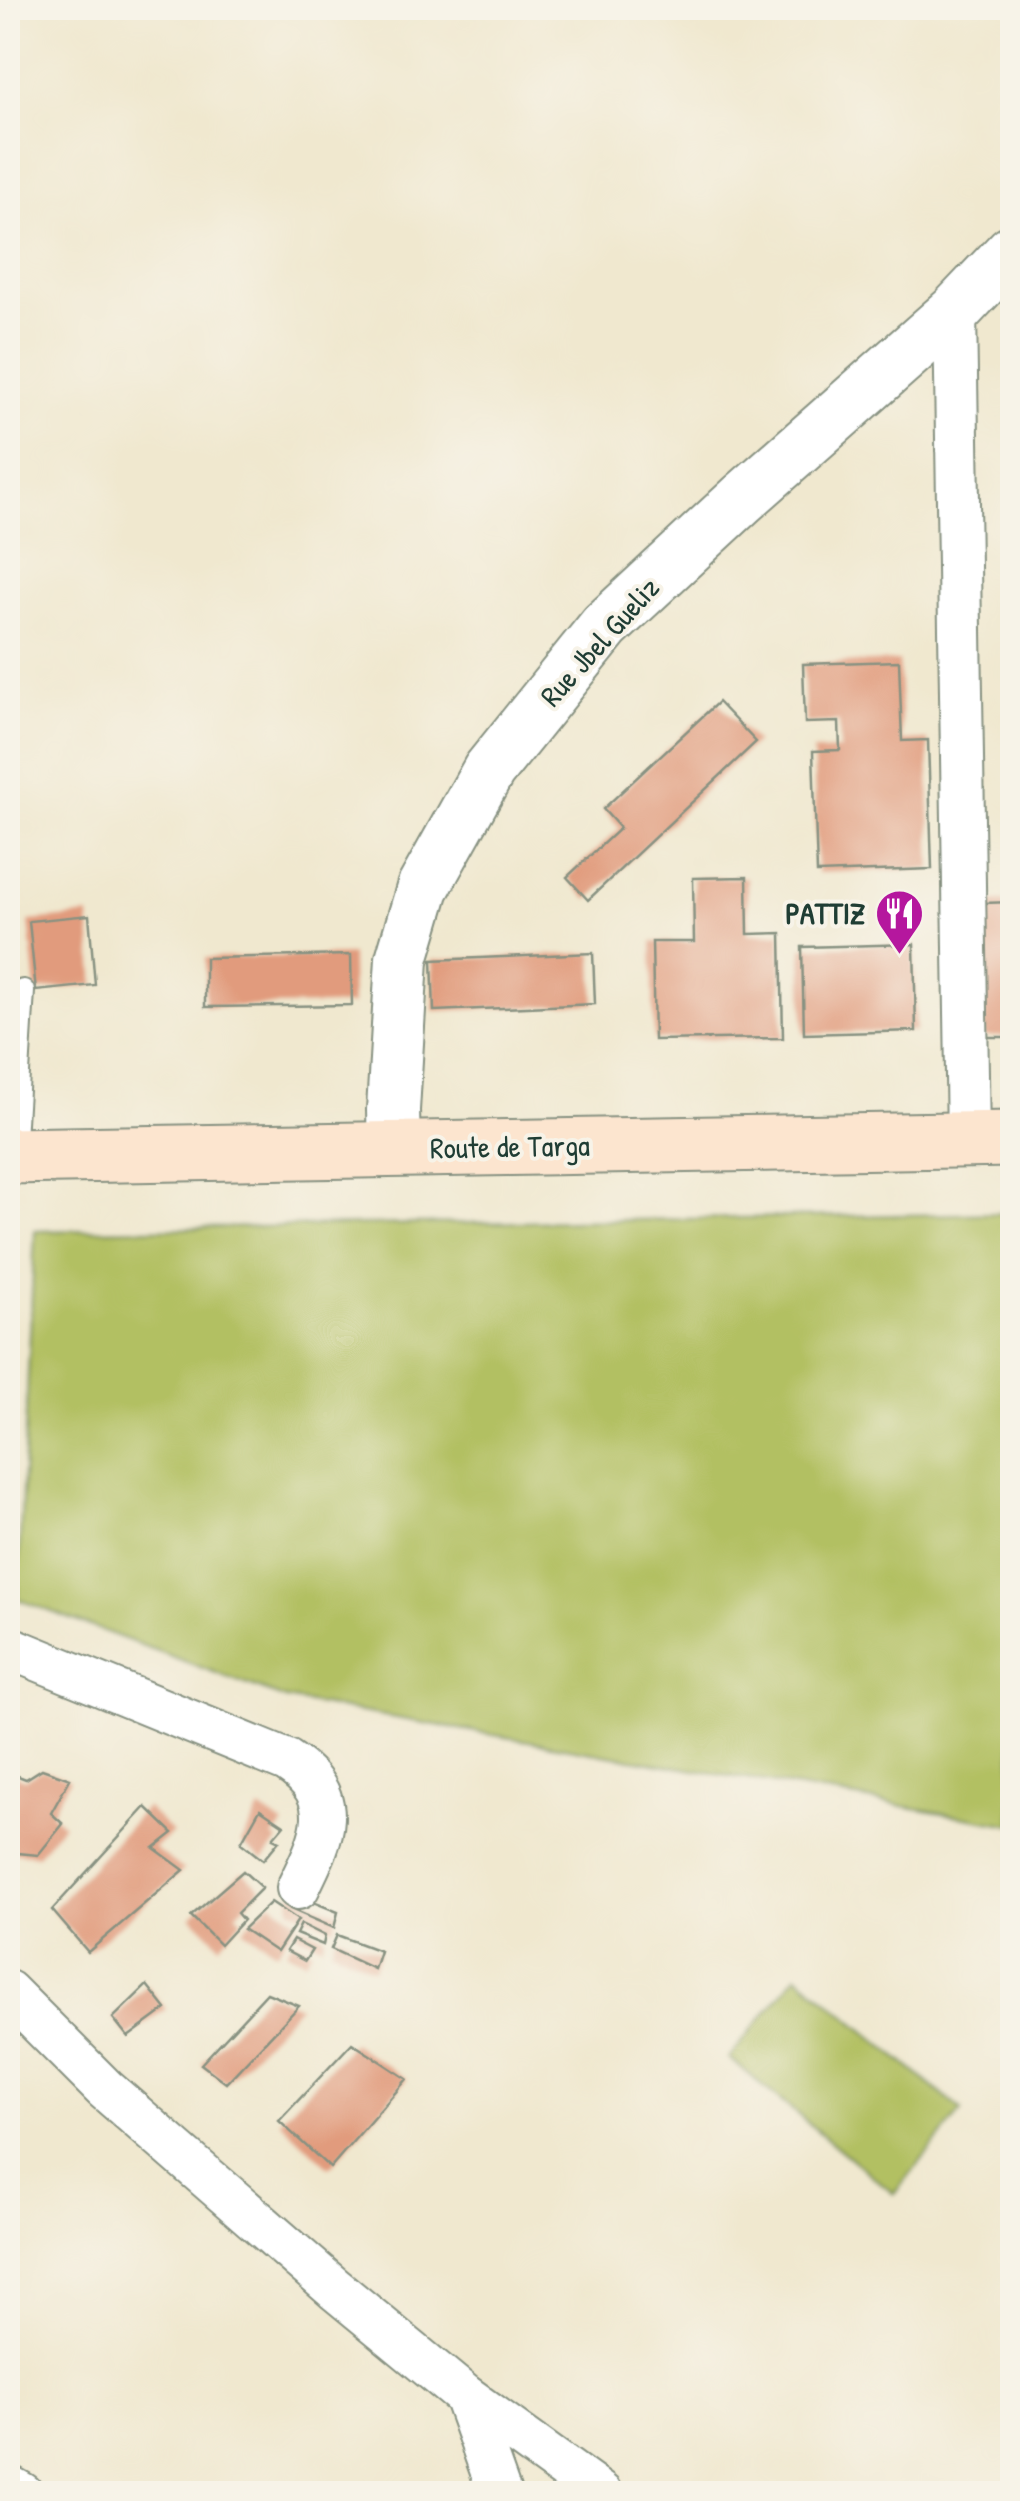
<svg xmlns="http://www.w3.org/2000/svg" width="1020" height="2501" font-family="'Patrick Hand',sans-serif">
<rect width="100%" height="100%" fill="#f7f3e8"/>
<filter id="ink" filterUnits="userSpaceOnUse"><feTurbulence type="fractalNoise" baseFrequency=".01" numOctaves="2"/><feDisplacementMap in="SourceGraphic" scale="20" xChannelSelector="R" yChannelSelector="G"/><feConvolveMatrix kernelMatrix="1 2 1 2 8 2 1 2 1" color-interpolation-filters="sRGB"/></filter>
<filter id="wash" filterUnits="userSpaceOnUse"><feTurbulence type="fractalNoise" baseFrequency=".0048" numOctaves="4" result="noise"/><feDisplacementMap in="SourceGraphic" scale="40" xChannelSelector="R" yChannelSelector="G"/><feGaussianBlur stdDeviation="2.25" result="paint"/><feColorMatrix in="noise" values="0 0 0 0 0 0 0 0 0 0 0 0 0 0 0 0 0 1.4 0 .05"/><feComposite in="paint" operator="in"/></filter>
<g filter="url(#wash)">
<rect width="100%" height="100%" fill="#f0e8cf"/>
<path fill="#b2c062" stroke="#687e4b" stroke-width="2.5" d="M1012,1213v612l-726,-126 -269,-100 18,-368z
M797,1975l165,136 -68,83 -165,-136z"/>
<g id="blocks">
<path fill="#e19b7d" d="M899,661l3,80 26,-1 4,129 -115,4 -4,-122 27,-1 -1,-28 -34,1 -2,-59z
M718,702l38,40 -168,158 -21,-23 53,-49 -17,-19z
M747,877l1,57 33,-1 2,105 -129,2 -2,-98h42l-1,-64z
M1012,902v135h-28v-134z
M89,915l6,70 -59,6 -7,-70z
M914,944l2,87 -112,3 -2,-87z
M593,953l2,51 -161,7 -2,-51z
M351,955l1,50 -147,2v-49z
M42,1769l28,10 -19,34 12,11 -25,31 -30,-3v-80l18,7z
M146,1807l27,26 -19,15 30,22 -96,82 -36,-42z
M260,1809l24,16 -11,13 6,3 -16,19 -22,-17z
M243,1871l19,17 -25,25 6,7 -23,25 -29,-29z
M291,1893l47,19 -4,16 -44,-19z
M271,1902l27,18 -21,32 -34,-23z
M301,1924l24,12 -2,9 -27,-11z
M337,1935l43,16 -6,18 -43,-20z
M293,1940l19,10 -7,11 -19,-10z
M147,1985l19,24 -38,28 -15,-19z
M267,1993l32,13 -73,77 -25,-19z
M352,2043l55,36 -77,89 -51,-47z"/>
</g>
</g>
<g filter="url(#ink)">
<use href="#blocks" fill-opacity="0" stroke="#889282" stroke-width="2.5"/>
<g fill="none" stroke-linecap="round" stroke-linejoin="round">
<defs>
<path id="service" d="M13,1156l10,-165"/>
<path id="minor" d="M955,311l13,828
M8,1647l279,114c57,37 35,78 11,127
M8,1992l97,97 230,200 130,107 136,98
M465,2396l35,98
M8,2486l14,8"/>
<path id="tertiary" d="M394,1149l-1,-39 9,-151 21,-71 66,-118 116,-144 137,-127 213,-188 57,-60"/>
<path id="secondary" d="M8,1156l1004,-17"/>
</defs>
<use href="#service" stroke="#889282" stroke-width="26"/>
<use href="#minor" stroke="#889282" stroke-width="46"/>
<use href="#tertiary" stroke="#889282" stroke-width="56"/>
<use href="#secondary" stroke="#889282" stroke-width="59"/>
<use href="#service" stroke="#fff" stroke-width="22"/>
<use href="#minor" stroke="#fff" stroke-width="42"/>
<use href="#tertiary" stroke="#fff" stroke-width="52"/>
<use href="#secondary" stroke="#fce5cf" stroke-width="55"/>
</g>
</g>
<defs>
<symbol id="restaurant-pin" viewBox="-11 -11 22 30"><path d="M0 17L-7.5 6A9.5 9.5 0 1 1 7.5 6Z" fill="#b5179e" stroke="#f7f3e8"/><path d="M-5-6h1v4h1v-4h1v4h1v-4h1v5L-1.5 .5V6h-2V.5L-5-1ZM5-6V6H3V1.5H1.5Q1.5-4 5-6Z" fill="#fff"/></symbol>
</defs>
<g fill-rule="evenodd">
<use href="#restaurant-pin" x="872" y="886" width="55" height="75"/>
</g>
<g text-anchor="middle" stroke-width="8" stroke-linejoin="round" paint-order="stroke">
<g font-size="30" fill="#1f3d34" stroke="#f7f3e8">
<text transform="translate(600 642) rotate(-48)" y="10">Rue Jbel Gueliz</text>
<text transform="translate(510 1147) rotate(-1)" y="10">Route de Targa</text>
</g>
<g font-size="30" font-weight="bold" fill="#1f3d34" stroke="#f7f3e8" text-anchor="end">
<text x="865" y="924">PATTIZ</text>
</g>
</g>
<rect width="1020" height="2501" fill="none" stroke="#f7f3e8" stroke-width="40"/>
</svg>
